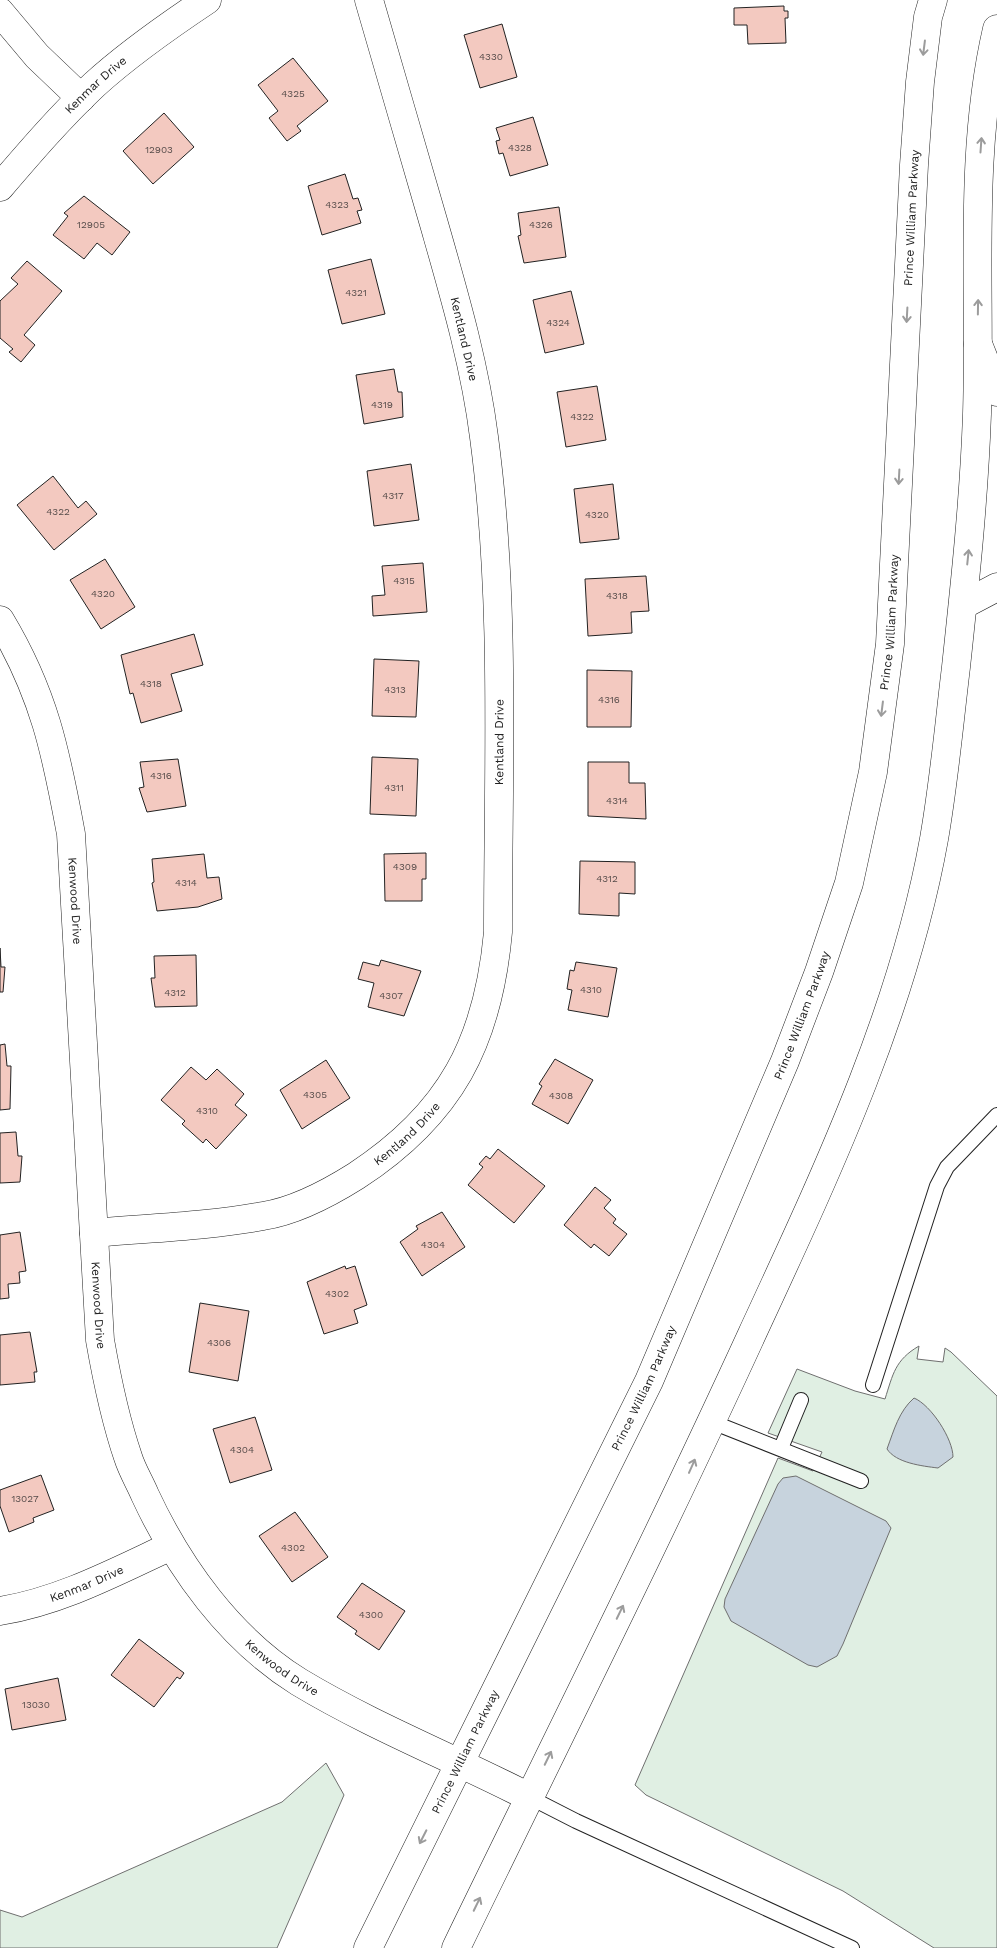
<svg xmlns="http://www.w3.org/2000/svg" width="997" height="1948" font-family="'Work Sans',sans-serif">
<rect width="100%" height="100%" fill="#fff"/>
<path fill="#e0efe3" stroke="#6f6f6f" d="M919,1346l-2,13 26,3 2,-14 6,4 46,44v552h-63l-91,-57 -197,-96 -11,-10 143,-327 35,13 9,-19 -54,-19 29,-64 58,22 30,8c8,-25 10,-39 34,-53z
M326,1763l18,32 -67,153h-277v-38l22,7 260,-115z"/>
<path fill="#c7d3dd" stroke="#6f6f6f" d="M914,1398c17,7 39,41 39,59l-15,11c-16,-2 -42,-5 -51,-19 7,-19 12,-38 27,-51z
M796,1476l90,45 5,7 -48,116 -6,12 -20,11 -9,-2 -77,-44 -7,-14 1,-8 53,-115 5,-6z"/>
<path fill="#f3c9c0" stroke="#222" d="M784,6v5h4v7h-3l1,25 -38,1 -1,-19h-13v-17z
M502,24l15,53 -37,11 -16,-53z
M293,58l35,43 -31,25 4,5 -14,10 -18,-23 9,-7 -20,-26z
M164,113l30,34 -41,37 -30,-33z
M533,117l15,48 -38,11 -7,-23 -4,1 -3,-13 4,-1 -4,-12z
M345,174l8,25 5,-1 4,12 -5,1 4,12 -39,12 -14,-49z
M84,196l46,36 -18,23 -15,-12 -13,16 -31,-24 15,-19 -4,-3z
M559,207l7,50 -42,6 -6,-27 3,-1 -3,-22z
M371,259l14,55 -43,10 -14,-54z
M27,261l35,30 -38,44 11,10 -14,17 -12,-10 4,-3 -13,-11v-37l18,-17 -7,-6z
M571,291l13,53 -39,9 -12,-53z
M394,369l4,23h4l1,25 -39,7 -8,-49z
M597,386l9,54 -40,7 -9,-55z
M411,464l8,56 -45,6 -7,-55z
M53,476l25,32 8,-7 11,13 -43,36 -37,-45z
M613,484l6,55 -39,4 -6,-54z
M105,559l30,48 -34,22 -31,-49z
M423,563l4,49 -54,4 -1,-20 13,-1 -3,-29z
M646,576l3,35 -18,1 1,21 -44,3 -3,-57z
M194,634l9,31 -32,9 11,37 -41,12 -8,-30 -3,1 -9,-39z
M374,659l45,2 -3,56 -44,-1z
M587,670l45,1 -1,56h-44z
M372,757l46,2 -2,57 -46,-2z
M178,759l8,47 -39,6 -8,-24 5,-1 -4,-25z
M588,762h41v21h16l1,36 -58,-3z
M426,853v26h-4v22h-37l-1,-47z
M204,854l3,24 12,-1 3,22 -24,8 -41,4 -5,-28 2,-1 -2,-23z
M580,861l55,1v32l-16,-1v23l-40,-2z
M0,948l1,19h4l-2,25h-3z
M196,955l1,51 -42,1 -4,-29h4l-1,-22z
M381,960l40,11 -17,45 -36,-9 6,-24 -16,-4 5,-17 16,4z
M576,962l41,6 -9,49 -40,-7 4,-20 -5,-1 3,-19 4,1z
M5,1044l2,22h4l-1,43 -10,1v-65z
M555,1059l38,21 -25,44 -36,-20 10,-18 -3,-2z
M326,1060l24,38 -48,31 -22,-39z
M191,1067l15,13 11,-11 27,25 -9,11 12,10 -31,34 -10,-10 -3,4 -21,-19 3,-3 -24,-21z
M16,1132l2,24h4l-2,26 -20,1v-50z
M498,1149l47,37 -31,37 -46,-38 15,-18 -4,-3 7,-8 4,3z
M595,1187l16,13 -7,8 12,11 -3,4 14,11 -18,22 -15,-12 -3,4 -27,-23z
M442,1212l23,35 -43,29 -22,-34 18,-13 -2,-3z
M20,1232l6,39 -7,1 1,11 -12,1 1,14 -9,1v-64z
M345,1266l1,3 9,-3 12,39 -13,5 4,13 -34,11 -17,-52z
M200,1303l49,8 -11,70 -49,-9z
M30,1332l7,40h-3l1,10 -35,3v-50z
M255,1417l17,53 -42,13 -17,-54z
M41,1475l13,35 -21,8 1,4 -25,10 -9,-26v-16z
M295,1512l33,45 -36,25 -33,-46z
M362,1583l43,28 -26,39 -24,-16 2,-3 -20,-14z
M139,1639l45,34 -4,6 -3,-2 -23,30 -43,-32z
M58,1678l8,42 -54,10 -7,-41z"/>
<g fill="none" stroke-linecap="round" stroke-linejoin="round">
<defs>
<path id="service" d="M873,1385l64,-199 10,-19 50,-52
M712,1422l149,59
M781,1448l20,-48
M529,1797l47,24 276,127"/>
<g id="minor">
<path d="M0,12l37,44 44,42"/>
<path id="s1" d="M0,187c30,-35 60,-70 94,-102 35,-32 74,-59 113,-85"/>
<path d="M978,344l19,48"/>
<path d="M963,605l34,-18"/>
<path id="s2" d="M0,620c44,73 56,132 71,214l29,506c7,40 15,79 28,117 4,13 12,26 17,38 34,73 85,144 154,187 73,44 154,76 230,115"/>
<path id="s3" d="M94,1233c56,-5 115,-7 169,-17 33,-5 66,-23 93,-40 95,-62 132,-134 142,-244 0,-165 8,-331 -14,-495 -9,-72 -30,-143 -50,-213 -22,-75 -43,-149 -65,-224"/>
<path id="s4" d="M0,1611c61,-10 115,-39 171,-65"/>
</g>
<g id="trunk">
<path id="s5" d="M368,1948l281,-567 136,-320 34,-89 30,-89 24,-111 17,-128 24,-479 6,-83 8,-65 5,-17"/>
<path d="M456,1948c99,-204 201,-407 296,-614 73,-158 151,-322 182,-495 10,-57 15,-114 22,-172 9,-84 18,-168 21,-253 4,-128 -9,-260 20,-385"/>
</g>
</defs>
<use href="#service" stroke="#222" stroke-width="16"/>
<use href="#minor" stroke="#222" stroke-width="29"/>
<use href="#trunk" stroke="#222" stroke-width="29"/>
<use href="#service" stroke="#fff" stroke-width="14"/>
<use href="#minor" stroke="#fff" stroke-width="28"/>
<use href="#trunk" stroke="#fff" stroke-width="28"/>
</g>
<defs><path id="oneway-shaft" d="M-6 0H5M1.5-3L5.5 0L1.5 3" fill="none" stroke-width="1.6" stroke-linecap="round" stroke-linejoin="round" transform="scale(1.25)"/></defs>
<g stroke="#9c9c9c">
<use href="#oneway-shaft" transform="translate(924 48) rotate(97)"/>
<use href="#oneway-shaft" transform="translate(981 145) rotate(-86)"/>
<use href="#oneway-shaft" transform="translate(978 307) rotate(-89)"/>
<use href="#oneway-shaft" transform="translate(907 315) rotate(93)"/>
<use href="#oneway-shaft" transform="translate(899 477) rotate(93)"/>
<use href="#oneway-shaft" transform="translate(968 557) rotate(-84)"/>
<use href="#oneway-shaft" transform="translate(882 709) rotate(97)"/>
<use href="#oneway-shaft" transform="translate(692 1466) rotate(-66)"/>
<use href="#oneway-shaft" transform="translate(620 1612) rotate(-64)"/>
<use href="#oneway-shaft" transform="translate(548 1758) rotate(-64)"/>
<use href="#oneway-shaft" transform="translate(423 1837) rotate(117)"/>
<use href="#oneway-shaft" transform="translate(477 1904) rotate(-64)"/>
</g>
<g text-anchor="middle" stroke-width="4" stroke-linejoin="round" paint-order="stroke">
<g font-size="10" fill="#564c4a">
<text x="491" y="60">4330</text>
<text x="293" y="97">4325</text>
<text x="520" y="151">4328</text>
<text x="159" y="153">12903</text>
<text x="337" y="208">4323</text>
<text x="91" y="228">12905</text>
<text x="541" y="228">4326</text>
<text x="356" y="296">4321</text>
<text x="558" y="326">4324</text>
<text x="382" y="408">4319</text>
<text x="582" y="420">4322</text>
<text x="393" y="499">4317</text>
<text x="58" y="515">4322</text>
<text x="597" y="518">4320</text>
<text x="404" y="584">4315</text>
<text x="103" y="597">4320</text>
<text x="617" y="599">4318</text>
<text x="151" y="687">4318</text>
<text x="395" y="693">4313</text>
<text x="609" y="703">4316</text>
<text x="161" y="779">4316</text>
<text x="394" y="791">4311</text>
<text x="617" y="804">4314</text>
<text x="405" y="870">4309</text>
<text x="607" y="882">4312</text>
<text x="186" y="886">4314</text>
<text x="591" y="993">4310</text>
<text x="175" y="996">4312</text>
<text x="391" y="999">4307</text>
<text x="315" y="1098">4305</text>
<text x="561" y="1099">4308</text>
<text x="207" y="1114">4310</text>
<text x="433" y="1248">4304</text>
<text x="337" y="1297">4302</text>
<text x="219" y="1346">4306</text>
<text x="242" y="1453">4304</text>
<text x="25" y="1502">13027</text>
<text x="293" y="1551">4302</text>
<text x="371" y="1618">4300</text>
<text x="36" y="1708">13030</text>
</g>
<g font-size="12" fill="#222" stroke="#fff">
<text dy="4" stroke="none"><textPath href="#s1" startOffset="140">Kenmar Drive</textPath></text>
<text dy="4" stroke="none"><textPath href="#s5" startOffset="1839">Prince William Parkway</textPath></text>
<text transform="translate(464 339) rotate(77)" y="4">Kentland Drive</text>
<text dy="4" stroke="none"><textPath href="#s5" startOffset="1434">Prince William Parkway</textPath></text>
<text dy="4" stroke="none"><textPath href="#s3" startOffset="756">Kentland Drive</textPath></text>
<text dy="4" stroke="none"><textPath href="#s2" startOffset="294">Kenwood Drive</textPath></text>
<text dy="4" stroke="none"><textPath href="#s5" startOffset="1029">Prince William Parkway</textPath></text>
<text dy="4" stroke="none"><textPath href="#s3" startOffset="338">Kentland Drive</textPath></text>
<text dy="4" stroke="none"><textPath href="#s2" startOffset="699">Kenwood Drive</textPath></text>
<text dy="4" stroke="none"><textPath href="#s5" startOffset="624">Prince William Parkway</textPath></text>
<text dy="4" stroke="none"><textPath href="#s4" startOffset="91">Kenmar Drive</textPath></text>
<text dy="4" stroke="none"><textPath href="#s2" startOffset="1119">Kenwood Drive</textPath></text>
<text dy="4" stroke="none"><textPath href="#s5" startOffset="219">Prince William Parkway</textPath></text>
</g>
</g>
</svg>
